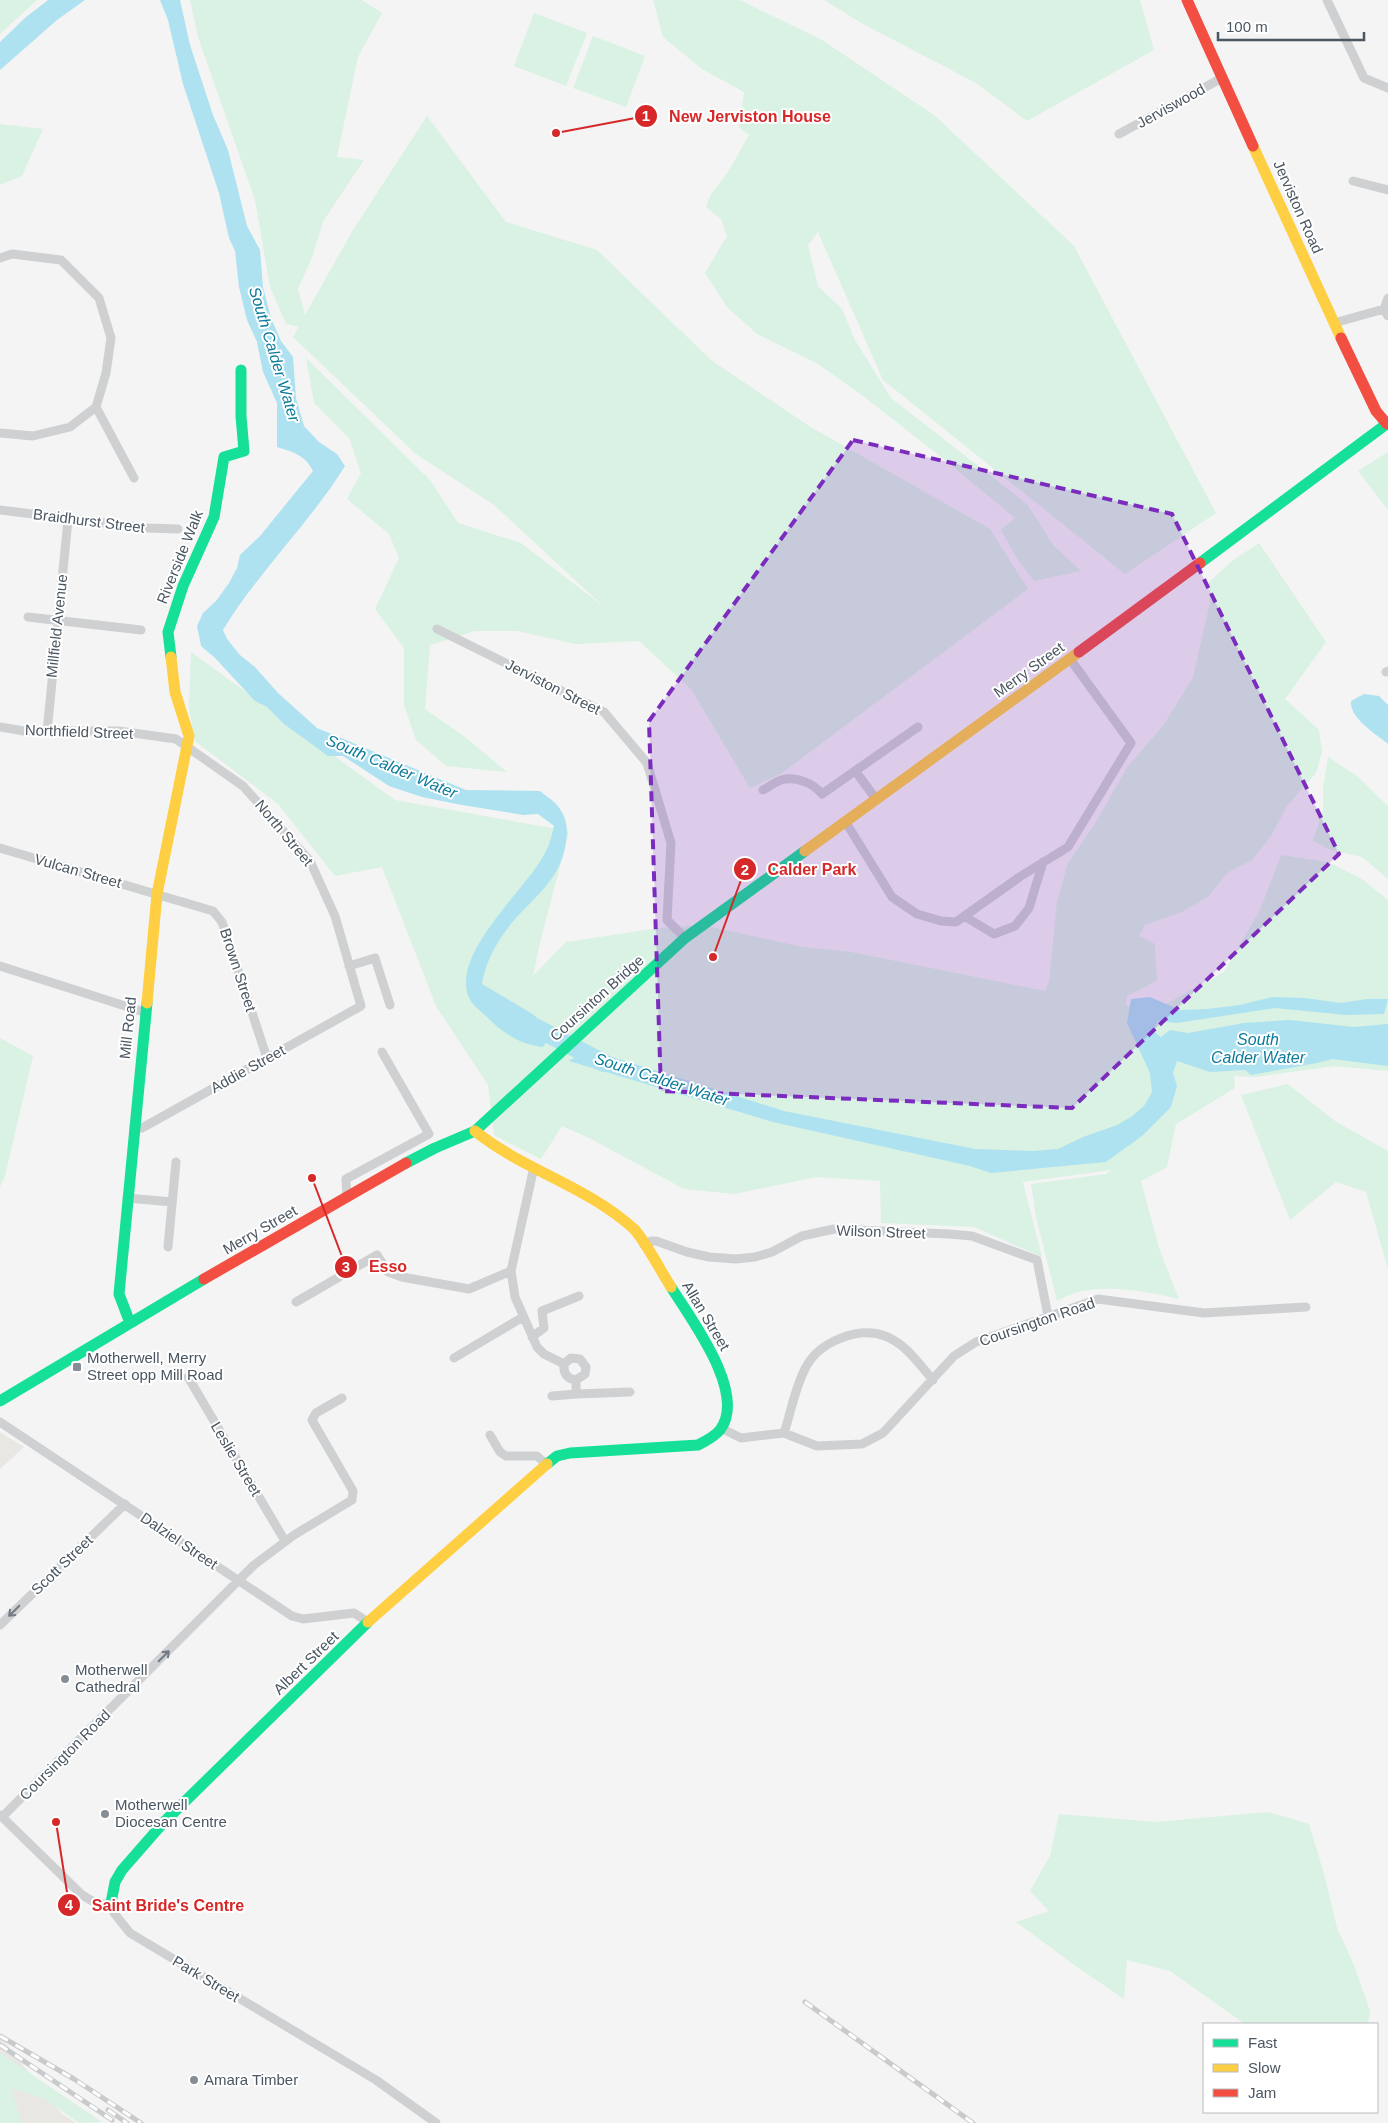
<svg xmlns="http://www.w3.org/2000/svg" width="1388" height="2123" font-family="Arial,sans-serif">
<rect width="100%" height="100%" fill="#f4f4f4"/>
<path fill="#e8e7e3" d="M0,1432l24,15 -24,22z
M0,2036l61,77 15,10h-76z"/>
<path fill="#d9f2e3" d="M0,0h37l-37,34z
M190,0h172l20,13 -24,44 -21,100 27,3 -40,60 -13,40 -13,29 7,26 48,-85 74,-114 79,106 91,28 114,110 98,66 181,103 38,60 -246,184 -32,15 -59,-99 -52,-48 -64,3 -58,-13h-42l-45,14 -5,64 40,28 42,35 -61,-6 -30,-26 -12,-35v-57l-29,-39 24,-51 -10,-24 -42,-35 14,-26 -12,-35 -35,-35 -8,-45 124,122 28,43 63,20 83,64 -110,-102 -78,-51 -123,-117 6,-10 -13,-3 -16,-37 -15,-87 -57,-163z
M653,0h87l82,40 112,75 140,131 142,267 -91,61 -242,-194 -65,-148 -10,13 10,41 24,23 13,31 36,58 136,106 27,42 27,25 -47,10 -16,-21 -17,-30 14,-12 -69,-57 -79,-62 -49,-35 -61,-30 -30,-27 -22,-34 22,-37 -6,-17 -15,-12 5,-13 17,-22 21,-37 -10,-8 5,-35 -42,-23 -39,-32z
M824,0h316l14,50 -127,71 -51,-38 -113,-59z
M534,13l53,20 -21,53 -52,-20z
M593,36l52,20 -19,51 -53,-19z
M0,124l43,5 -21,47 -22,9z
M1388,452v58l-30,-39z
M1259,543l67,99 -41,57 34,31 3,22 -6,21 -29,33 -16,30 -19,24 -25,13 -18,23 -27,16 -37,13 -6,11 16,8 2,37 -30,15 -1,10 40,-2 58,-32 36,-62 21,-55 47,7 34,17 26,21v171l-53,-5 -79,11 -22,-1 1,12 -59,36 -9,43 -26,14 18,67 20,51c-31,-7 -64,-14 -96,-8 -9,1 -18,6 -26,10l-21,-84 -5,-33 75,-10 5,-4 -88,12 19,75 -68,-30 -93,-4 -1,-42 -63,-4 -83,17 -50,-5 -93,-50 -29,-13 -21,33 -47,-24 -6,-50 -52,-79 -54,-139 -47,9 -57,-72 -83,-63 -6,-33 2,-56 204,148 174,31 -29,112 -7,33 33,-34 93,-14 44,-3 100,22 48,5 194,39 4,-10 8,-79 11,-39 28,-41 32,-56 35,-40 30,-49 17,-74 -1,-21 23,-21z
M1328,757l29,19 31,30v73l-26,-22 -31,-7 -18,-9 10,-31v-22z
M0,1038l33,18 -28,120 -5,11z
M1288,1084l47,37 53,30v118l-22,-77 -30,-10 -46,38 -49,-125z
M1268,1812l41,12 16,53 12,51 17,37 16,46 -2,13h-123l-75,-53 -43,-11 -3,39 -47,-32 -61,-45 33,-11 -19,-20 20,-35 9,-42 97,8z
M0,2053l102,69 -23,1 -35,-24 -33,-11 11,35h-22z"/>
<path fill="#aee2f0" d="M48,0h37l-28,20 -57,50v-28l26,-25z
M160,0h20l10,45 23,70 15,35 19,76 13,24 3,37 8,31 10,23 12,16 3,41 8,28 15,16 18,12 8,12c-36,58 -87,106 -122,164l4,9 13,16 15,12 23,26 39,35 149,62 74,1c6,5 16,11 20,18 7,10 8,21 6,33 -5,40 -36,57 -59,87 -12,16 -22,35 -25,55l49,29 22,18 -10,16c-21,-2 -41,-14 -56,-30 -5,-5 -15,-12 -18,-19 -19,-46 59,-109 77,-147 4,-7 6,-17 8,-25l-16,-12 -15,1 -61,-10 -40,-8 -33,-11 -46,-30h-15l-44,-32 -17,-17 -12,-6 -40,-43 -14,-12 -4,-20 6,-13 13,-12 13,-18 8,-15 3,-13 20,-19 53,-65c-8,-16 -20,-19 -36,-24v-44l-14,-31 -6,-30 -10,-22 -8,-33 -4,-36 -6,-13 -10,-45 -36,-109 -15,-64z
M1364,694l15,2 9,9v39c-12,-10 -39,-26 -37,-43z
M1150,997l30,13 27,-1 33,-4 32,-8 33,1 36,5 26,-4h21l-4,15 -38,1 -71,-7 -98,15 -19,-2 -5,10 8,6 9,-7 18,3 56,-10 46,-3 64,7 34,-3v42l-56,-7 -15,4 -66,12 -6,-5 -35,2 -33,-11 -4,12 4,13 -6,21 -29,29 -36,26 -115,11 -21,-7 -197,-44 -204,-61 18,-12 197,62 191,38 58,2 25,-2 25,-12 34,-12 14,-8 13,-11 8,-14 -2,-19 -23,-50 4,-24z"/>
<g fill="none" stroke-linecap="round" stroke-linejoin="round">
<path stroke="#aee2f0" stroke-width="18" d="M529,1024l75,39"/>
<path stroke="#ced0d2" stroke-width="9" d="M1327,0l37,78 24,10
M1119,134l103,-56
M1353,181l35,9
M0,258l12,-4 49,6 38,38 12,40 -5,35 -10,34 -26,20 -37,9 -33,-3
M1384,309l4,-11
M1334,323l50,-14 4,7
M96,407l38,71
M0,510l147,18 31,1
M28,617l113,13
M437,629l167,83 43,51 24,80 -4,77 18,18
M1386,672l2,-1
M0,727l24,4h95l57,8 67,47 67,75 25,55 26,90 -219,122 -8,-1
M47,732l21,-212
M856,772l20,27
M763,790c6,-3 12,-8 18,-10 15,-4 32,3 41,14l96,-67
M845,821l47,76 25,17 24,7 15,1 65,-46 47,-29 63,-104 -61,-84
M0,848l213,63 9,11 45,136
M964,916l30,18 21,-8 14,-18 14,-46
M0,966l144,46
M349,966l26,-8 15,47
M534,1167l-23,104 4,26 22,50 7,7 20,10 7,-6 9,1 6,8 -1,7 -9,6c-9,-1 -13,-7 -12,-16
M127,1198l45,4
M347,1198l-1,-19 83,-45 -47,-82
M644,1245l7,-4h5l31,11 22,5 27,2 19,-2 17,-5 30,-16 32,-7 115,5 23,2 65,24 11,56
M168,1247l8,-85
M296,1302l81,-47 11,17 14,5 67,12 42,-18
M532,1337l12,-9 -2,-17 37,-15
M454,1358l69,-41
M188,1377l97,164
M576,1394l54,-2
M552,1396l24,-2v-14
M0,1422l292,194 11,3 51,-6 14,9
M721,1428l20,10 43,-5 33,13 45,-2 21,-11 71,-77 22,-14 122,-43 106,14 102,-6
M784,1433c7,-21 11,-46 22,-66 13,-25 52,-41 79,-31 20,7 34,28 48,44
M490,1435l10,17 6,4h31l9,8
M0,1625l125,-121
M0,1815l81,79c10,7 18,12 30,9l3,10 16,20 246,147 60,43
M2,1817l252,-252 40,-30 58,-35 1,-9 -41,-71 4,-7 26,-15"/>
<path stroke="#16e098" stroke-width="11" d="M1200,563l188,-140
M171,657l-3,-25 15,-46 31,-69 10,-60 20,-6 -3,-35v-46
M406,1163l29,-15 40,-17 210,-193 120,-87
M130,1323l-11,-29 28,-291
M0,1401l204,-122
M547,1464l10,-8 13,-3 128,-8c8,-4 16,-8 22,-15 28,-37 -30,-112 -49,-143
M111,1903l4,-21 7,-12 42,-48 204,-200"/>
<path stroke="#ffcf43" stroke-width="11" d="M1253,146l88,192
M805,851l274,-199
M147,1003l10,-109 32,-158 -14,-44 -4,-35
M475,1131c48,39 112,55 159,98 10,10 28,44 37,58
M368,1622l179,-158"/>
<path stroke="#f24e42" stroke-width="11" d="M1187,0l66,146
M1341,338l35,73 11,13
M1079,652l121,-89
M204,1279l202,-116"/>
<defs>
<path id="rail" d="M805,2002l168,121
M0,2036l74,43 67,44
M0,2045l112,75
M108,2110l19,13"/>
</defs>
<use href="#rail" stroke="#c9cacc" stroke-width="5"/>
<use href="#rail" stroke="#fff" stroke-width="3" stroke-dasharray="9" stroke-linecap="butt"/>
</g>
<defs><path id="oneway-shaft" d="M-6 0H5M1.5-3L5.5 0L1.5 3" fill="none" stroke-width="1.6" stroke-linecap="round" stroke-linejoin="round" transform="scale(1.25)"/></defs>
<g stroke="#727b83">
<use href="#oneway-shaft" transform="translate(14 1611) rotate(135)"/>
<use href="#oneway-shaft" transform="translate(164 1656) rotate(-45)"/>
</g>
<path fill="#7b2cbf" fill-opacity="0.2" stroke="#7b2cbf" stroke-width="4" stroke-dasharray="10 6" stroke-linejoin="round" d="M853,440l319,74 167,340 -267,254 -411,-17 -12,-370z"/>
<g fill="#868d94" stroke="#fff" stroke-width="2">
<rect x="72" y="1362" width="10" height="10" rx="2.5"/>
<circle cx="65" cy="1679" r="5"/>
<circle cx="105" cy="1814" r="5"/>
<circle cx="194" cy="2080" r="5"/>
</g>
<g text-anchor="middle" stroke-width="4" stroke-linejoin="round" paint-order="stroke">
<g font-size="15" fill="#4a5661" stroke="#fff">
<text transform="translate(1171 106) rotate(-29)" y="5">Jerviswood</text>
<text transform="translate(1298 207) rotate(66)" y="5">Jerviston Road</text>
<text transform="translate(89 521) rotate(7)" y="5">Braidhurst Street</text>
<text transform="translate(180 557) rotate(-68)" y="5">Riverside Walk</text>
<text transform="translate(57 626) rotate(-84)" y="5">Millfield Avenue</text>
<text transform="translate(1029 670) rotate(-36)" y="5">Merry Street</text>
<text transform="translate(553 687) rotate(27)" y="5">Jerviston Street</text>
<text transform="translate(79 732) rotate(2)" y="5">Northfield Street</text>
<text transform="translate(284 833) rotate(50)" y="5">North Street</text>
<text transform="translate(78 871) rotate(16)" y="5">Vulcan Street</text>
<text transform="translate(238 970) rotate(72)" y="5">Brown Street</text>
<text transform="translate(597 998) rotate(-42)" y="5">Coursinton Bridge</text>
<text transform="translate(128 1028) rotate(-84)" y="5">Mill Road</text>
<text transform="translate(248 1069) rotate(-29)" y="5">Addie Street</text>
<text transform="translate(260 1230) rotate(-30)" y="5">Merry Street</text>
<text transform="translate(881 1232) rotate(2)" y="5">Wilson Street</text>
<text transform="translate(706 1316) rotate(59)" y="5">Allan Street</text>
<text transform="translate(1037 1322) rotate(-19)" y="5">Coursington Road</text>
<text transform="translate(236 1459) rotate(59)" y="5">Leslie Street</text>
<text transform="translate(179 1541) rotate(34)" y="5">Dalziel Street</text>
<text transform="translate(62 1565) rotate(-44)" y="5">Scott Street</text>
<text transform="translate(306 1663) rotate(-44)" y="5">Albert Street</text>
<text transform="translate(65 1755) rotate(-45)" y="5">Coursington Road</text>
<text transform="translate(206 1979) rotate(31)" y="5">Park Street</text>
</g>
<g font-size="15" fill="#4a5661" stroke="#fff" text-anchor="start">
<text x="87" y="1363">Motherwell, Merry<tspan x="87" dy="17">Street opp Mill Road</tspan></text>
<text x="75" y="1675">Motherwell<tspan x="75" dy="17">Cathedral</tspan></text>
<text x="115" y="1810">Motherwell<tspan x="115" dy="17">Diocesan Centre</tspan></text>
<text x="204" y="2085">Amara Timber</text>
</g>
<g font-size="16" font-style="italic" fill="#0c7c9b" stroke="#fff">
<text transform="translate(275 354) rotate(73)" y="6">South Calder Water</text>
<text transform="translate(392 766) rotate(23)" y="6">South Calder Water</text>
<text x="1258" y="1045">South<tspan x="1258" dy="18">Calder Water</tspan></text>
<text transform="translate(662 1079) rotate(18)" y="6">South Calder Water</text>
</g>
</g>
<path fill="none" stroke="#d62828" stroke-width="2" d="M556 133L646 116M713 957L745 869M312 1178L346 1267M56 1822L69 1905"/>
<g fill="#d62828" stroke="#fff" stroke-width="2">
<circle cx="556" cy="133" r="5"/>
<circle cx="713" cy="957" r="5"/>
<circle cx="312" cy="1178" r="5"/>
<circle cx="56" cy="1822" r="5"/>
<circle cx="646" cy="116" r="12"/>
<circle cx="745" cy="869" r="12"/>
<circle cx="346" cy="1267" r="12"/>
<circle cx="69" cy="1905" r="12"/>
</g>
<g font-size="15" text-anchor="middle" font-weight="bold" fill="#fff">
<text x="646" y="121">1</text>
<text x="745" y="875">2</text>
<text x="346" y="1272">3</text>
<text x="69" y="1910">4</text>
</g>
<g font-size="16" text-anchor="middle" font-weight="bold" fill="#d62828" stroke="#fff" stroke-width="4" stroke-linejoin="round" paint-order="stroke">
<text x="750" y="122">New Jerviston House</text>
<text x="812" y="875">Calder Park</text>
<text x="388" y="1272">Esso</text>
<text x="168" y="1911">Saint Bride's Centre</text>
</g>
<rect x="1203" y="2023" width="175" height="90" fill="#ffffff" stroke="#b7bbc0"/>
<rect x="1213" y="2039" width="25" height="8" fill="#16e098" stroke="#b7bbc0"/>
<text x="1248" y="2048" font-size="15" fill="#4a5661">Fast</text>
<rect x="1213" y="2064" width="25" height="8" fill="#ffcf43" stroke="#b7bbc0"/>
<text x="1248" y="2073" font-size="15" fill="#4a5661">Slow</text>
<rect x="1213" y="2089" width="25" height="8" fill="#f24e42" stroke="#b7bbc0"/>
<text x="1248" y="2098" font-size="15" fill="#4a5661">Jam</text>
<path d="M1218 32v8h146v-8" fill="none" stroke="#4a5661" stroke-width="2.5"/>
<text x="1226" y="32" font-size="15" fill="#4a5661" stroke="#ffffff" stroke-width="4" paint-order="stroke">100 m</text>
</svg>
